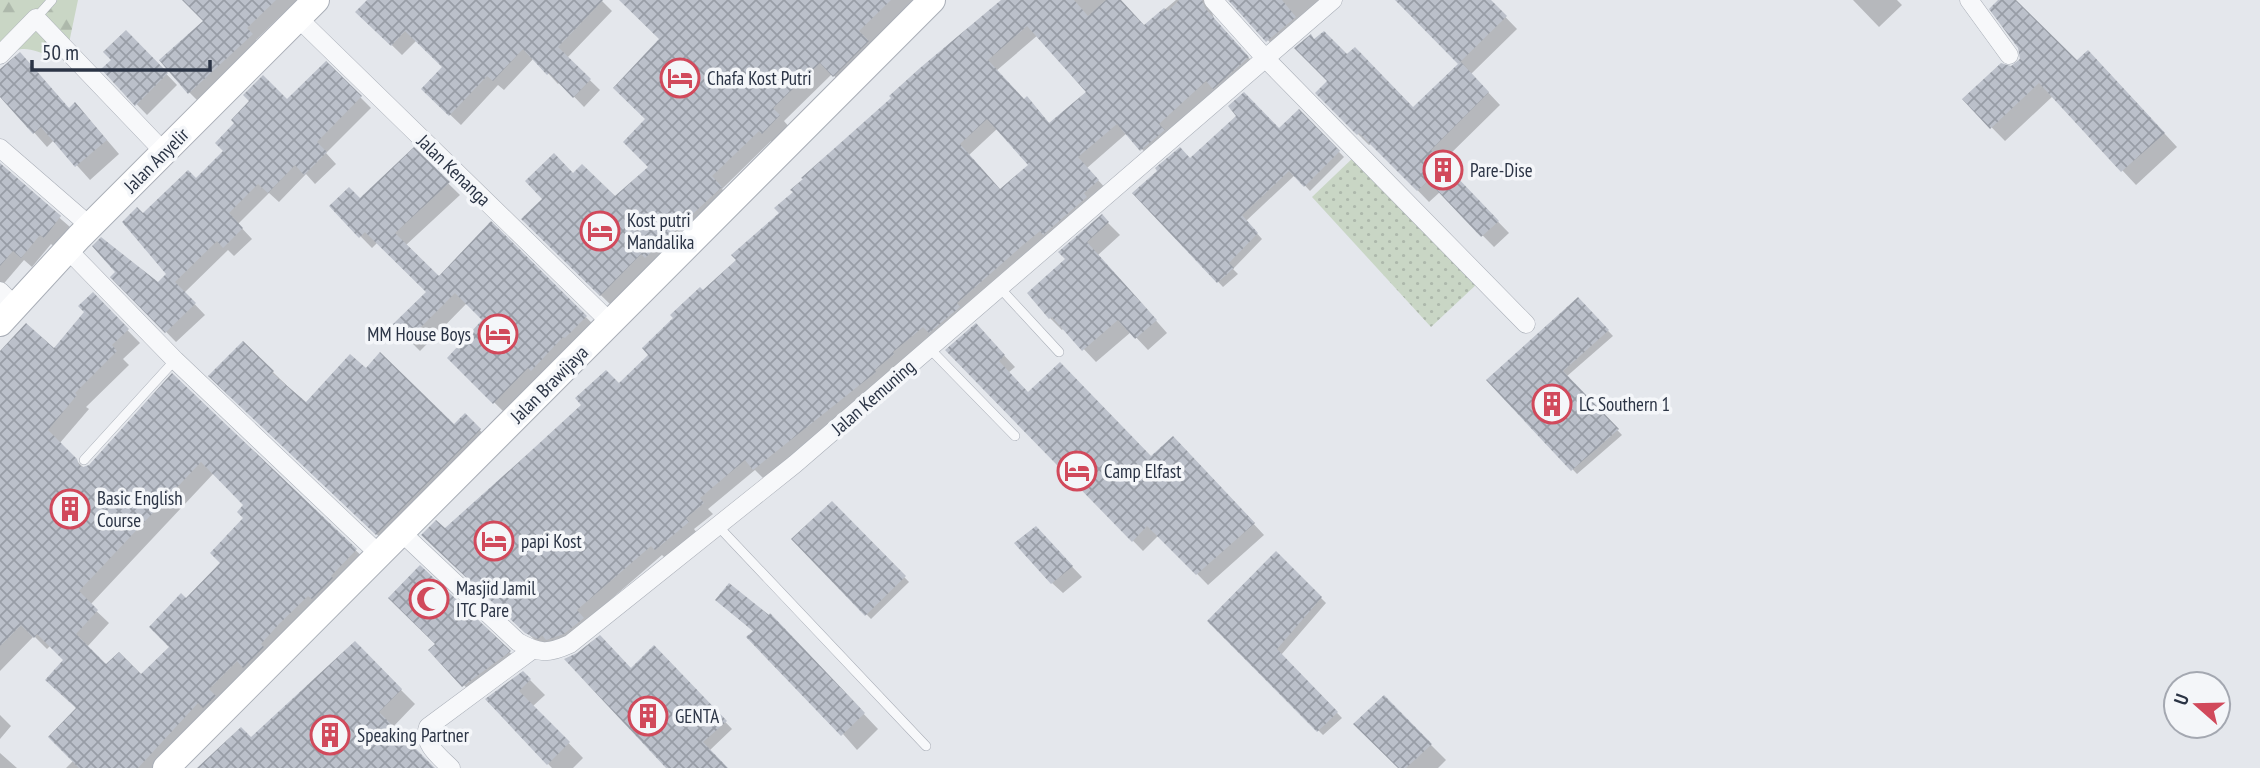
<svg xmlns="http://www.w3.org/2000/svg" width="2260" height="768" font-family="'PT Sans Narrow',sans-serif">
<defs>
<pattern id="grass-dots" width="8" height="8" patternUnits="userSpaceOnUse" patternTransform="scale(1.75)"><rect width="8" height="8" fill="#c9d6c5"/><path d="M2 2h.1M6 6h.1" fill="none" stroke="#adb8ab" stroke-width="1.8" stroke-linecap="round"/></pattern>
<pattern id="forest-firs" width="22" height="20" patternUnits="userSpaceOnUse" patternTransform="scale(1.75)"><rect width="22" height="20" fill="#c9d6c5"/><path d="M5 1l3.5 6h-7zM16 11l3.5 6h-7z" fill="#adb8ab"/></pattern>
<pattern id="building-cross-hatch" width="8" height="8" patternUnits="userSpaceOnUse" patternTransform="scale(1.75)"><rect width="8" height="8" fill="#bbc0ca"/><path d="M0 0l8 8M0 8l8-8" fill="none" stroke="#989da6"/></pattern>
</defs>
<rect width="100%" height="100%" fill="#e4e7ec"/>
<path fill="url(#grass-dots)" d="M1356,155l122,128 -47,44 -119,-130z"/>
<path fill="url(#forest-firs)" d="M0,0h78l-9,43 -14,14c-26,-7 -30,-14 -55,1z"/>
<path fill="#0003" fill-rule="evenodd" d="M202,0h95l-41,40 6,5 -62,58 -11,-11 16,-71z
M369,0h232l11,11 -45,47 33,32 -16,17 -24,-25 -2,2 -24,-26 -30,32 -6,-5 -37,40 -38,-36 21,-22 -27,-27 -15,15 -44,-43z
M621,0h298l-20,15 -29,28 9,11 -33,33 -14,-13 -48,47 6,7 -16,16 -3,-3 -49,48 10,11 -119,107 -90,-88 51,-44 41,24 35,-32 -3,-48 14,-80z
M1002,0h118l24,27 32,-27h42l-7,8 3,11 44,49 -106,92 -25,-27 -40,35 21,23 -344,288 -9,-9 -47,39 5,5 -19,15 3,4 -31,26 -4,-4 -76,66 -12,23 -37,-2 -104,-97 12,-15 174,-144 32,-31 52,-63 35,-32 44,-47zM1038,35l50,57 -38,32 -13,-15 -10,-10 -2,2 -29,-30zM998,128l32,37 -30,25 -31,-35z
M1228,0h96l-46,51 -46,-50z
M1397,0h92l28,29 -46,45 29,31 -59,58 68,70 -15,14 -54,-55 -11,10 -57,-59 -3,2 -11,-11 -29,-53 -14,-40 32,16 66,52 47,-45z
M1853,0h44l5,5 -23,22z
M2001,0h13l63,63 25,3 75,81 -41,38 -83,-89 -48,45 -41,-42 45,-31 7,-2 6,-11z
M126,32l51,53 -30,30 -44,-46 10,-9z
M326,63l45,45 -45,45 10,11 -21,20 -9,-10 -27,28 -10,-9 -31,31 14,15 -18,17 -6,-6 -44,43 21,22 -29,27 -63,-65 45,7 10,-10 -24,-59 52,-35 91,-78z
M0,72l88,46 31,36 -29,26 -36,-40 -7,7 -47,-53z
M1299,111l45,46 -34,34 -15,-16 -49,46 16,18 -29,30 5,5 -15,13 -88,-94 55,-33 89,-29z
M414,150l46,45 -54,50 33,34 52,-55 106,104 -91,86 -57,-56 36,-38 -18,-17 -47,48 -26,-26 35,-33 -51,-50 -6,6 -41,-42 29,-6z
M0,166l70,61 -15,20 -4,-3 -19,23 -8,-7 -24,28z
M1102,217l18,18 -22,20 69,78 -19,17 -17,-18 -35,30 -32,-34 -2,2 -12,-12 17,-59z
M93,295l47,48 -17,16 6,6 -43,42 3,2 -30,35 25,24 6,-2 82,-90 196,186 -207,206h-95l8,-8 4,-51 -12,-49 -15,-15 -4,4 -13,-13 -34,35v-317l54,-4 33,-38zM214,473l32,32 -1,13 -22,45 -37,37 -15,47 -30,30 -34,-10 -20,-20 22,-24 -19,-18z
M1578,300l35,36 -47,41 56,58 -45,39 -89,-94z
M986,336l29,31 -7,6 20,21 124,64 31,-10 81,87 -56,50 -49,-50 -16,16 -196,-201z
M243,343l63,61 148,22 11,-10 26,25 -103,104 -166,-158z
M832,503l77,79 -38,37 -78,-80z
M1036,529l46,48 -19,16 -11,-10z
M1276,553l50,50 -45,52 61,63 -19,17 -113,-114z
M420,568l103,97 -46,34 -46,-49 7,-6z
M717,600l68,31 93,98 -21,21 -103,-118z
M355,644l60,60 -23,24 40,40h-202l21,-29z
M654,647l78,82 -23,22 17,17h-58l-37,-98z
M523,673l22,22 -12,11 50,52 -10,10h-21l-65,-69z
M1384,698l62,62 -8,8h-38z
M0,715l11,11 -11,13z
M0,753l17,15h-17z"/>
<path fill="url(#building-cross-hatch)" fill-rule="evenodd" d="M182,0h94l-29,28 6,6 -65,60 -29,-34 44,-39z
M367,0h236l-45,47 33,32 -18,19 -24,-25 -2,2 -24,-26 -30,32 -6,-5 -38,40 -28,-27 21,-22 -37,-36 -14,15 -36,-34z
M619,0h272l-32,31 10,10 -36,36 -13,-14 -47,45 7,7 -18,19 -3,-3 -47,45 10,11 -77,71 -4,-4 -41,42 -79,-77 21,-20 -17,-18 29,-28 19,20 9,-9 33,32 33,-29 -25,-25 22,-23 -32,-31 46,-49z
M1001,0h73l14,16 18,-16h15l23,25 20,-17 4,3 11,-11h23l3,8 44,49 -36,32 -7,-8 -47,43 6,6 -25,21 -23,-27 -39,33 21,23 -15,13 3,4 -44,38 -3,-4 -17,14 -66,58 3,4 -31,26 -6,-6 -30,25 1,2 -19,16 1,2 -123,98 -8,-10 -45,38 4,5 -18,15 3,4 -34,28 -4,-4 -74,64 7,8 -20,16 -18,6 -4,-5 -4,4 -13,-6 -104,-98 15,-15 9,8 76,-68 60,-55 -6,-7 31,-28 13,13 29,-28 -6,-7 31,-30 -3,-3 30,-28 3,3 33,-30 -5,-5 48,-42 -5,-5 19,-16 -3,-2 13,-11 -2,-1 90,-80 -2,-2 31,-28zM1027,26l59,66 -37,31 -22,-27 -3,3 -36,-39zM987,119l41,46 -28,24 -40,-45z
M1228,0h54l14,17 -30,25z
M1395,0h96l16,16 -49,48 3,-2 28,30 -58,58 68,71 -18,16 -53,-56 -11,10 -58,-58 -2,2 -42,-42 12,-12 -33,-33 17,-14 3,5 10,-8 23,23 8,-7 58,60 45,-43z
M1998,0h18l61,60 11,-10 77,83 -44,39 -82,-89 -49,46 -28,-30 39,-36 10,3 9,-7 -2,-11 -29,-39z
M126,30l42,43 -33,33 -34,-37 10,-9 -8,-8z
M20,52l49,56 6,-6 32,38 -32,27 -34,-40 -8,7 -33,-37v-28z
M326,61l36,35 -45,46 10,10 -23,23 -9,-10 -27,28 -10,-9 -29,29 14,15 -20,20 -6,-7 -42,41 21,21 -31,30 -55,-56 5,-5 -23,-26 9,-9 57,45 8,-8 -44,-52 15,-15 6,6 45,-43 8,8 27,-27 -8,-8 19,-20 -3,-3 18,-19 -6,-6 20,-20 24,24z
M1244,92l35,36 20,-19 41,42 -36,36 -15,-16 -47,44 16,18 -29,30 5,5 -17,15 -85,-90 25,-22 -2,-3 25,-21 10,11 46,-42 -8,-10z
M414,147l36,35 -55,51 44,43 52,-55 96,95 -22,22 -2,-1 -32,34 -3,-3 -35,36 -46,-46 35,-38 -27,-27 -48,48 -15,-16 34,-33 -61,-60 -6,6 -30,-32 20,-19 11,11z
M0,163l61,53 -17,22 -4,-3 -19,23 -8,-7 -13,15z
M1102,214l7,8 -22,20 70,78 -22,19 -17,-19 -36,31 -30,-34 -3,2 -22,-26 38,-34 -7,-7z
M93,292l36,37 -17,16 5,6 -42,42 2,2 -29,35 29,29 2,6 4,2 6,-2 83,-92 185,176 -26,27 2,2 -21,21 -4,-3 -29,28 -18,20 3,3 -21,21 -6,-7 -28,28 7,7 -13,12 -5,-5 -60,65h-59l-31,-31 28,-29 -31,-28 18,-20 -26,-26 -3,4 -13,-13 -21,21v-295l26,-28 28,25 30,-36 -6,-6zM201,462l42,43 -6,7 6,6 -33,35 10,10 -34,35 -5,-5 -32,34 20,20 -28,27 -22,-22 -13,12 -30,-30 22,-24 -19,-19z
M1578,297l31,33 -46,41 56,58 -48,42 -85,-91z
M976,323l29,32 -6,6 29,31 32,-30 91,94 22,-20 82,87 -59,52 -49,-49 -15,16 -187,-192z
M243,341l31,30 -2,2 34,29 44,-48 16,14 14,-16 74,72 11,-11 16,16 -105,106 -168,-159z
M832,501l74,75 -41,40 -74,-77z
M1036,526l37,40 -22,18 -37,-41z
M1276,551l46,46 -45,52 61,63 -21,20 -110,-111z
M420,565l91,86 -49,36 -34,-37 7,-6 -47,-46z
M729,583l40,32 1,-2 95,100 -24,23 -95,-99 7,-6 -38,-31z
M600,635l31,33 23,-23 73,76 -24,21 25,26h-62l-102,-109 13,-6z
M355,641l47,48 -23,23 56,56h-238l44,-41 10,10z
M523,671l8,8 -12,12 51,51 -23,23 -62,-66z
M1384,695l48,49 -26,24h-8l-45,-44z"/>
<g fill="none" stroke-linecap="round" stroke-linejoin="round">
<defs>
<path id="lane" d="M36,18l16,-18
M1000,288l59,64
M929,348l86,88
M84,460l91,-100
M717,525l209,221"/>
<path id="street" d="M1213,0l53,59 260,265
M1969,0l40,55
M298,18l313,305
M0,55l36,-37 128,134
M0,148l90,78
M68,250l107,110 204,194
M0,291l15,15
M401,532l117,110c22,12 30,12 52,2l225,-180 538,-464
M451,768c-11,-11 -29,-24 -23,-41l104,-77"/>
<path id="secondary" d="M0,323l79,-86 237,-237
M166,768l766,-768"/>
</defs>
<use href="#lane" stroke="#a9aeb7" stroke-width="10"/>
<use href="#street" stroke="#a9aeb7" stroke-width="19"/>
<use href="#secondary" stroke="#a9aeb7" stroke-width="28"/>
<use href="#lane" stroke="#f7f8fa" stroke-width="9"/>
<use href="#street" stroke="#f7f8fa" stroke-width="18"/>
<use href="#secondary" stroke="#fff" stroke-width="26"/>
</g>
<defs>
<symbol id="hotel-ring" viewBox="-11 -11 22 22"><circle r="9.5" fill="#f4f6f9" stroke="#d1495b" stroke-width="1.5"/><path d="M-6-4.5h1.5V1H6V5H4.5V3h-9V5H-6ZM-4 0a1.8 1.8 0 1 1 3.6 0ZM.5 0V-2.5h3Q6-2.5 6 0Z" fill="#d1495b"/></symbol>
<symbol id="building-ring" viewBox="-11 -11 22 22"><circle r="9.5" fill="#f4f6f9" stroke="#d1495b" stroke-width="1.5"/><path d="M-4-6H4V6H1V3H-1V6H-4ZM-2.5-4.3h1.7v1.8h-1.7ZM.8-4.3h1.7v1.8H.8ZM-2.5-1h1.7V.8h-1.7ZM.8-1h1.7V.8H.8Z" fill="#d1495b"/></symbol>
<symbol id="mosque-ring" viewBox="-11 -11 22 22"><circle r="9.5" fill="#f4f6f9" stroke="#d1495b" stroke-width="1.5"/><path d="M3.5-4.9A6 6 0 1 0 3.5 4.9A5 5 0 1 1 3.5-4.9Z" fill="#d1495b"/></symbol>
</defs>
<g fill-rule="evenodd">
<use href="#hotel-ring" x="658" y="56" width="44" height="44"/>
<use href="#building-ring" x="1421" y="148" width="44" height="44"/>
<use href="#hotel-ring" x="578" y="209" width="44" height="44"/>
<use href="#hotel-ring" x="476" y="312" width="44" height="44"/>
<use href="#building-ring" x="1530" y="382" width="44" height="44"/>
<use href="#hotel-ring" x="1055" y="449" width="44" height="44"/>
<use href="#building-ring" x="48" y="487" width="44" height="44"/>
<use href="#hotel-ring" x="472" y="519" width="44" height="44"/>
<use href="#mosque-ring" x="407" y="577" width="44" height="44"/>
<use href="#building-ring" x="626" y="694" width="44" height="44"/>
<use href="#building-ring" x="308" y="713" width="44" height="44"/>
</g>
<g text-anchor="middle" stroke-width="7" stroke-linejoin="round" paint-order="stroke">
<g font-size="19" fill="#2b3445" stroke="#f4f6f9" text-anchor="start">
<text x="707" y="85">Chafa Kost Putri</text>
<text x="1470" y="177">Pare-Dise</text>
<text x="627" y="227">Kost putri<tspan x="627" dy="22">Mandalika</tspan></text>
<text x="471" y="341" text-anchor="end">MM House Boys</text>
<text x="1579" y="411">LC Southern 1</text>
<text x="1104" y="478">Camp Elfast</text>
<text x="97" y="505">Basic English<tspan x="97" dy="22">Course</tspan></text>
<text x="521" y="548">papi Kost</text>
<text x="456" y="595">Masjid Jamil<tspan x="456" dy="22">ITC Pare</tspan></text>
<text x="675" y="723">GENTA</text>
<text x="357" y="742">Speaking Partner</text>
</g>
<g font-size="19" fill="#2b3445" stroke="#f4f6f9">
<text transform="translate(156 160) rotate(-45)" y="7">Jalan Anyelir</text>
<text transform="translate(454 170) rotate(44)" y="7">Jalan Kenanga</text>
<text transform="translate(549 384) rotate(-45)" y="7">Jalan Brawijaya</text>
<text transform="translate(873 397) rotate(-41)" y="7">Jalan Kemuning</text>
</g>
</g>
<g transform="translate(2197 705) rotate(290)"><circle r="33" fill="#f4f6f9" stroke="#a4a8b1" stroke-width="2"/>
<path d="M0-5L12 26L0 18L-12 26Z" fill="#d1495b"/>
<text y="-10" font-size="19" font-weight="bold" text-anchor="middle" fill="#2b3445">U</text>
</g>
<path d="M32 60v10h178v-10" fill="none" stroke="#2b3445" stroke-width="3.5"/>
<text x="42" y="60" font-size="21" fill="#2b3445" stroke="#f4f6f9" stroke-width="5" paint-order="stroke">50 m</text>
</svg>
